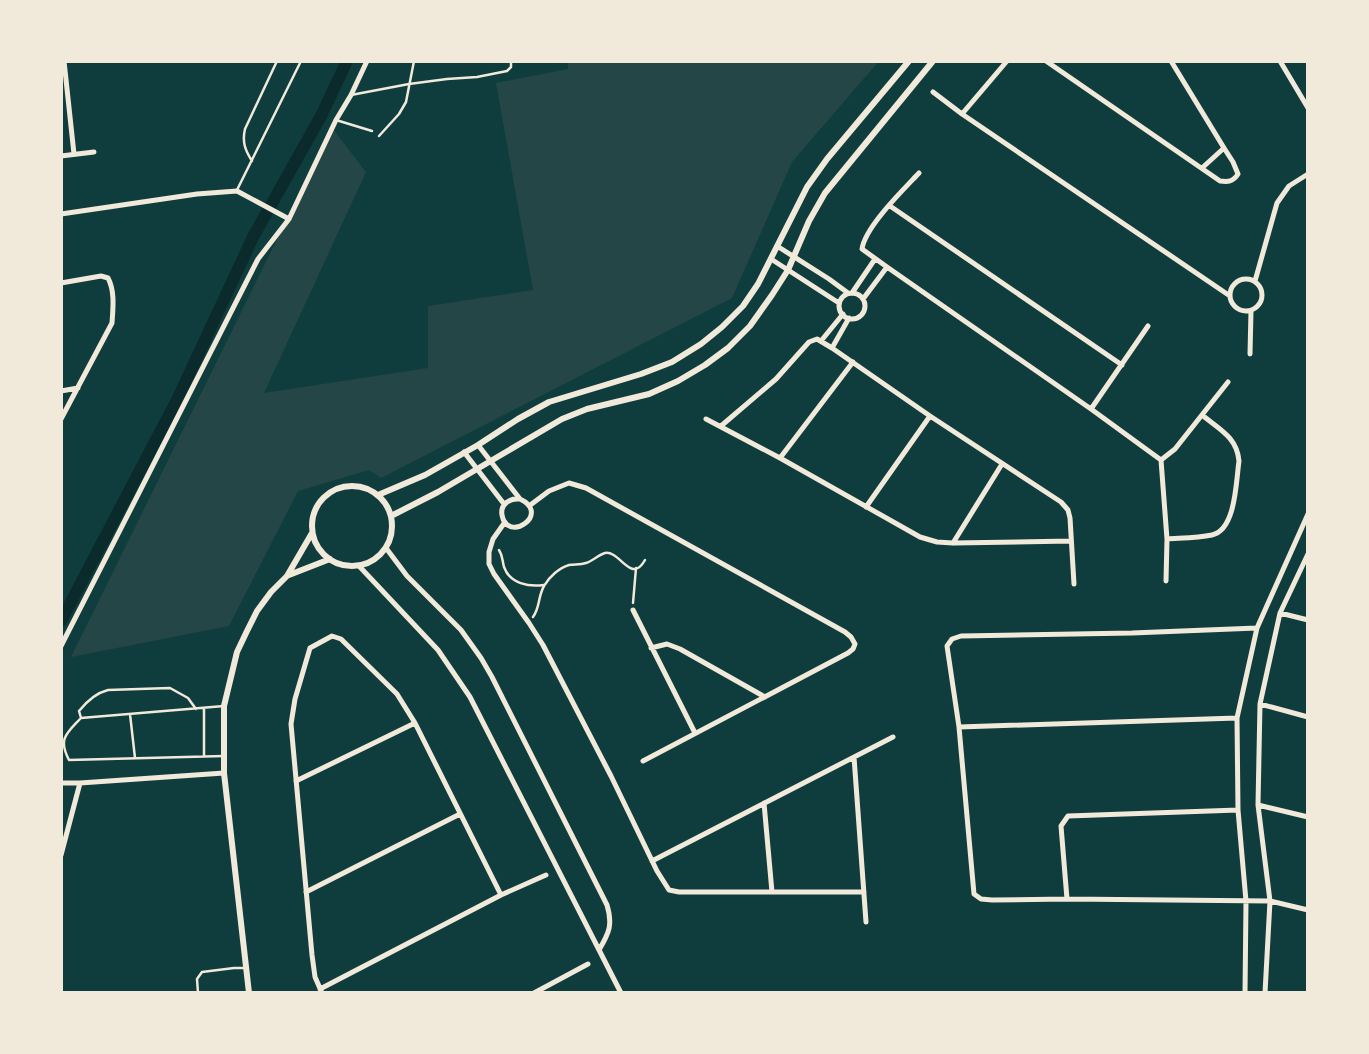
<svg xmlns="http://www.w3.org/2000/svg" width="1369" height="1054" font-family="'Space Grotesk',sans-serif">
<rect width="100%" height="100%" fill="#0f3d3e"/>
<path fill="#244646" d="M568,61h311l-87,101 -60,136 -351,180 -12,-8 -71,21 -69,135 -158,31 261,-529 34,44 -102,221 164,-25v-62l105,-16 -37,-207 72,-14z"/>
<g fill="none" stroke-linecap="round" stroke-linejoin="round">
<path stroke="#0a2a2b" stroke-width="12" d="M61,621l117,-223 75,-161 68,-121 26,-55"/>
<path stroke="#f1e9da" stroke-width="2.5" d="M499,550c4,6 3,10 5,17 6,17 25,20 40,18
M633,603l3,-35
M533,617c7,-9 5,-21 11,-31 5,-9 15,-18 25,-21 6,-1 11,0 17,-2 7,-2 12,-8 19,-10 15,-3 26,32 40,7"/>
<path stroke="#f1e9da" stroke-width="2.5" d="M351,95l58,-11 38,-5 30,-2 30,-6 4,-4v-6
M336,120l36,11
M379,136l20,-22 7,-12 8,-41
M252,161c-7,-11 -10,-19 -7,-32l32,-68
M237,190l64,-129
M196,709l-8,-11 -18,-10 -62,2c-12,3 -21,11 -29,21l2,7 143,-12
M130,714l5,44
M80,719c-14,15 -22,20 -11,41l155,-4
M204,756v-48
M198,993l-1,-14 5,-7 32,-4h12"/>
<path stroke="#f1e9da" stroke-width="5" d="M64,61l10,93
M1046,61l174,120c8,1 13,1 18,-7l-5,-12 -9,-14 -53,-87
M1280,61l28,47
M933,92l29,22 268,182
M962,114l45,-53
M61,156l33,-4
M1202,168l22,-20
M919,173c-16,17 -54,54 -57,76l25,18 204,142 70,51 6,79 -1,42
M890,206l232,159
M61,214l136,-20 40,-3 52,28
M777,246l52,33 19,14
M771,259l68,44
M1230 295a16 16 0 1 1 32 0a16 16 0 1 1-32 0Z
M1255,281l22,-78 12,-17 19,-12
M61,283l40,-7 7,2c7,13 5,30 4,45l-51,96
M852,293l23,-34
M839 306a13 13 0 1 1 26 0a13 13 0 1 1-26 0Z
M863,299l24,-32
M821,341l22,-27
M832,348l17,-30
M1250,354l1,-43
M61,391l17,-3
M1091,409l57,-83
M706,419l74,39 140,79 17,5 16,1 118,-2
M721,426l55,-47 33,-37 8,-3 15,9 98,68 131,86 7,8 2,8 4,66
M478,445l42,54c32,15 -13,45 -18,16 -2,-11 8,-17 18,-16
M464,452l40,52
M780,458l73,-96
M1161,460l14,-11 53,-67
M529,506l20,-15 20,-8 17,5 259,144 6,5 4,7 -2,5 -5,4 -205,108
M866,507l64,-91
M505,522l-12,17 -4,13v12l5,10 35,49 14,22 68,131 46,95 12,19 10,2h185
M1167,539c14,-1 30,-1 45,-4 24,-5 24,-54 27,-74 -2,-24 -20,-32 -37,-46
M953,543l49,-79
M386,548l21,28 54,54 20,28 11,19 115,228c6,20 2,28 -8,45
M359,566l79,84 32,47 151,296
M633,610l62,123
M1280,613l28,7
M1257,628l-125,5 -171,3 -9,3 -5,7 12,81 15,167 7,5 11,1 75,-1 203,2 38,9
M61,646l197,-387 31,-40 47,-99 15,-25 16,-34
M651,648l16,-4 13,5 85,48
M1260,704l48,13
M959,727l278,-9
M854,757l12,165
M296,781l119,-58
M61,783h19l144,-10
M764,803l8,89
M1258,805l50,12
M61,855l19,-72
M652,861l241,-124
M306,892l154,-78
M1067,899l-6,-73 7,-10 170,-6
M320,989l181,-94 45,-20
M322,993l-7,-16 -3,-22 -21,-231 4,-25 15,-51 22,-12 9,3 56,55 18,29 86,172
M534,993l54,-29
M1245,993l1,-92 -8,-91 -1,-92 20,-90 51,-114
M1265,993l5,-92 -12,-96 2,-101 20,-91 28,-59"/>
<path stroke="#f1e9da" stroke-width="6" d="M312 526a40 40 0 1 1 80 0a40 40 0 1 1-80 0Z
M378,495l47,-20 53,-30 40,-26 31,-17 92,-28 31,-12 29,-18 21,-17 21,-21 15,-22 49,-97 20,-28 82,-98
M391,516l47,-24 124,-73 25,-10 62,-15 29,-13 27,-16 23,-17 22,-22 22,-31 16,-25 21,-49 16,-28 108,-132
M289,575l41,-16
M249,993l-25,-220v-67l13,-54 10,-21 10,-20 14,-19 16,-16 25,-43"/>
</g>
<rect width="1369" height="1054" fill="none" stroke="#f1e9da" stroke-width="126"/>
</svg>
